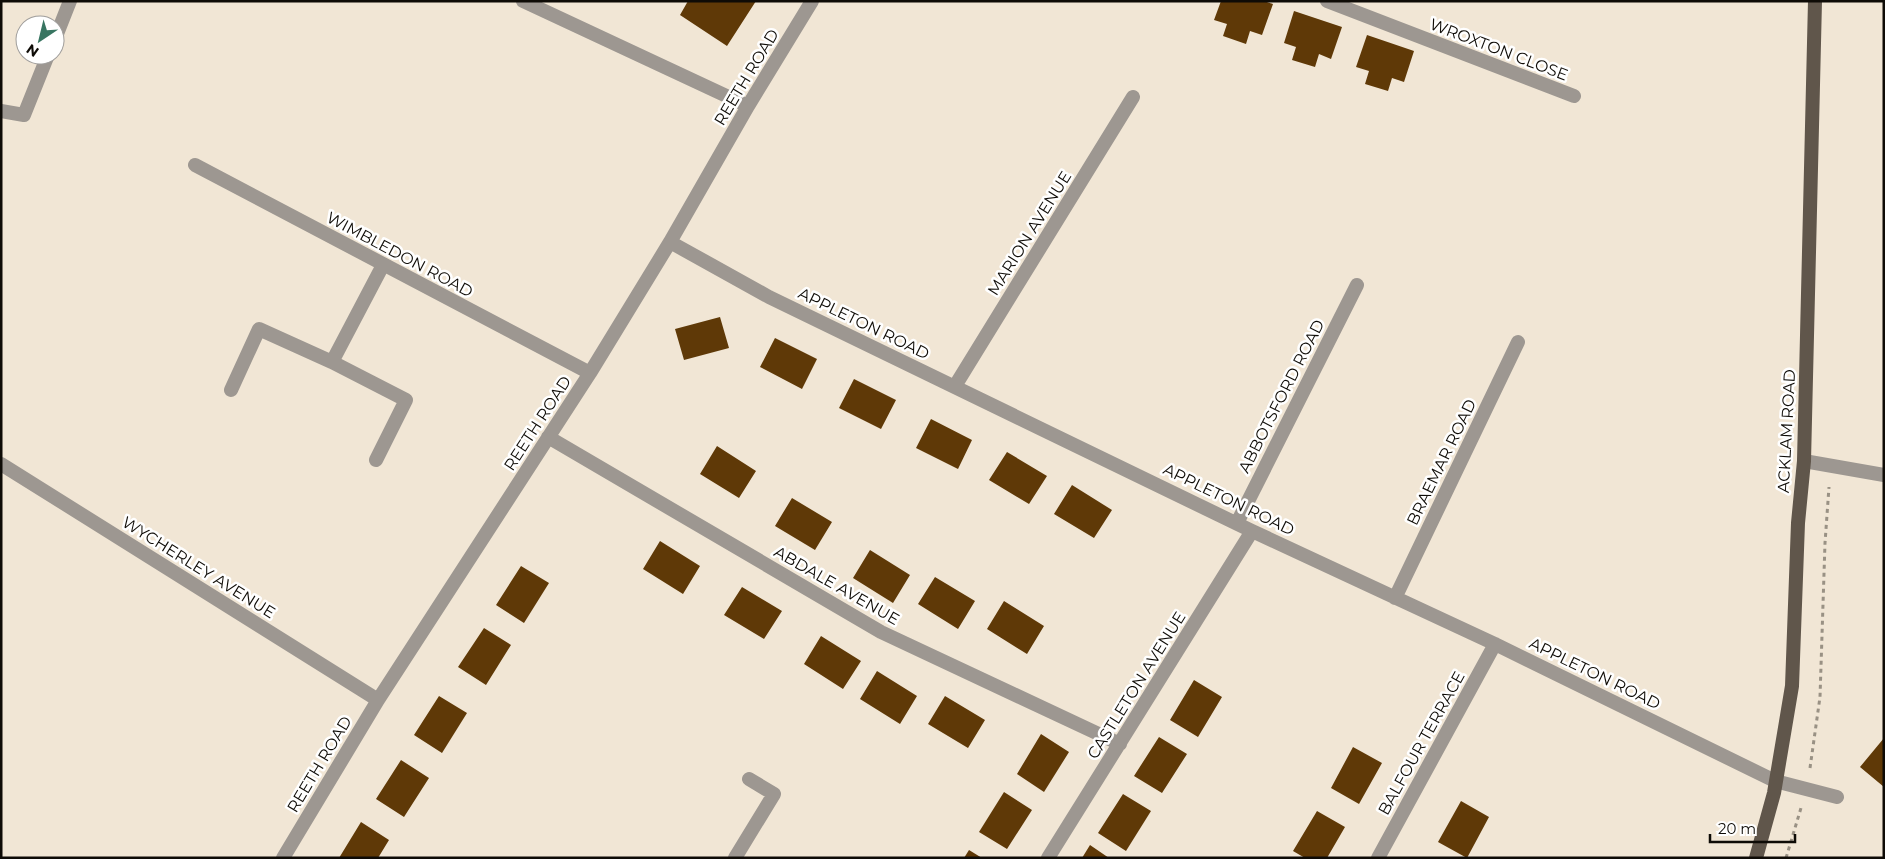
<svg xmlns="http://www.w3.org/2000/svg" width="1885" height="859" font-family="Montserrat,sans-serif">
<rect width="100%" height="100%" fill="#f1e6d5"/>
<path fill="#5f3907" d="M688,1h68l-29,45 -47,-31z
M1221,1h43l9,3 -11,31 -12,-4 -4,13 -23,-8 4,-12 -13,-4z
M1294,11l48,16 -11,32 -12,-5 -4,13 -23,-7 4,-13 -12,-4z
M1367,35l47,16 -10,31 -12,-4 -4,13 -23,-7 4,-13 -13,-4z
M720,317l9,31 -45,12 -9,-31z
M775,338l42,21 -15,30 -42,-22z
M854,379l42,21 -15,29 -42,-21z
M931,419l41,21 -14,29 -42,-21z
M717,446l39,25 -17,27 -39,-24z
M1007,452l40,24 -18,28 -40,-24z
M1072,485l40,25 -18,28 -40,-24z
M792,498l40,24 -17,28 -40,-24z
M660,541l40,25 -17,28 -40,-25z
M870,550l40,25 -17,28 -40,-25z
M521,566l28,17 -25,40 -28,-18z
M935,577l40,24 -17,28 -40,-25z
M742,587l40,24 -18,28 -40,-24z
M1004,601l40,25 -17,28 -40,-25z
M484,628l27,17 -25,40 -28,-18z
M821,636l40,25 -18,28 -39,-25z
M877,671l40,25 -17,28 -40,-25z
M1194,680l28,17 -24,40 -28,-17z
M439,696l28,17 -25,40 -28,-18z
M945,696l40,24 -17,28 -40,-24z
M1041,734l28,18 -25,40 -27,-18z
M1159,737l28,17 -25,39 -28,-17z
M1884,738v49l-24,-20z
M1353,747l29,16 -23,41 -28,-16z
M401,760l28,18 -25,39 -28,-18z
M1004,792l28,18 -25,39 -28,-17z
M1123,794l28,17 -25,40 -28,-18z
M1461,801l28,16 -22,41 -29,-16z
M1317,811l28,16 -18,31h-22l-12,-7z
M361,822l28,18 -11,18h-39z
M1090,845l19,13h-27z
M969,850l13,8h-18z"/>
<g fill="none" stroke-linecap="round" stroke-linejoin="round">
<path stroke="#999184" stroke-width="3" stroke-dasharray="4 4" stroke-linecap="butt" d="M1810,768l10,-71 5,-154 4,-56
M1786,858l15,-50"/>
<path stroke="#9d9791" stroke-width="14" d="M1775,781l62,16"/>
<path stroke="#9d9791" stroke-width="14" d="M523,1l225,105
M1327,1l247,95
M55,39l15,-38
M1,111l23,4 24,-60
M195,165l395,208
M670,242l99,55 483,234 243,113 280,137
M332,362l51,-97
M955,386l178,-289
M231,390l28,-61 73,33 74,38 -30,60
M548,437l333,195 239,112
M1804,461l80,14
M1,464l377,236
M1237,523l120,-238
M1395,598l123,-256
M283,858l95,-158 212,-327 80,-131 78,-136 64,-105
M735,858l39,-64 -25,-15
M1048,858l204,-327
M1378,858l117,-214"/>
<path stroke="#60564b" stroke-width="14" d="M1756,858l18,-65 18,-107 6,-163 6,-62 11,-460"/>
</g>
<g text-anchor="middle" stroke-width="5" stroke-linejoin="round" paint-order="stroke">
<g font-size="16" fill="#0e0b06" stroke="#fff">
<text transform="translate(1499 49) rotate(21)" y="6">WROXTON CLOSE</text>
<text transform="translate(746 77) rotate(-59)" y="6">REETH ROAD</text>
<text transform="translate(1029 233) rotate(-58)" y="6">MARION AVENUE</text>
<text transform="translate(400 254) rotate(28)" y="6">WIMBLEDON ROAD</text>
<text transform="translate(864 323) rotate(26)" y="6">APPLETON ROAD</text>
<text transform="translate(1281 396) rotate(-63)" y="6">ABBOTSFORD ROAD</text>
<text transform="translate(537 423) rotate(-57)" y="6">REETH ROAD</text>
<text transform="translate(1786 431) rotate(-87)" y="6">ACKLAM ROAD</text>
<text transform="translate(1441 462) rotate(-64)" y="6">BRAEMAR ROAD</text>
<text transform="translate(1229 499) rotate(26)" y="6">APPLETON ROAD</text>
<text transform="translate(199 567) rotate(32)" y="6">WYCHERLEY AVENUE</text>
<text transform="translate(837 585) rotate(30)" y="6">ABDALE AVENUE</text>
<text transform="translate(1595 673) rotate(26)" y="6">APPLETON ROAD</text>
<text transform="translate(1136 685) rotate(-58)" y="6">CASTLETON AVENUE</text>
<text transform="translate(1421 743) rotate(-61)" y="6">BALFOUR TERRACE</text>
<text transform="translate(319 764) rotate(-59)" y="6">REETH ROAD</text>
</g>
</g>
<rect width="1885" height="859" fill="none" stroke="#0e0b06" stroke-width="5"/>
<g transform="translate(40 40) rotate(215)"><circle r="24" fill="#ffffff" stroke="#9f9d9b"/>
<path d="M0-4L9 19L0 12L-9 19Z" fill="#387561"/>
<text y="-8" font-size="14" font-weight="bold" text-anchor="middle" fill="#0e0b06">N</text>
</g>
<path d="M1710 834v8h85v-8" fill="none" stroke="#0e0b06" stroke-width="2.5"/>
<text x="1718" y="834" font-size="15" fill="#0e0b06" stroke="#ffffff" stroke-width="4" paint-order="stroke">20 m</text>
</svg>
